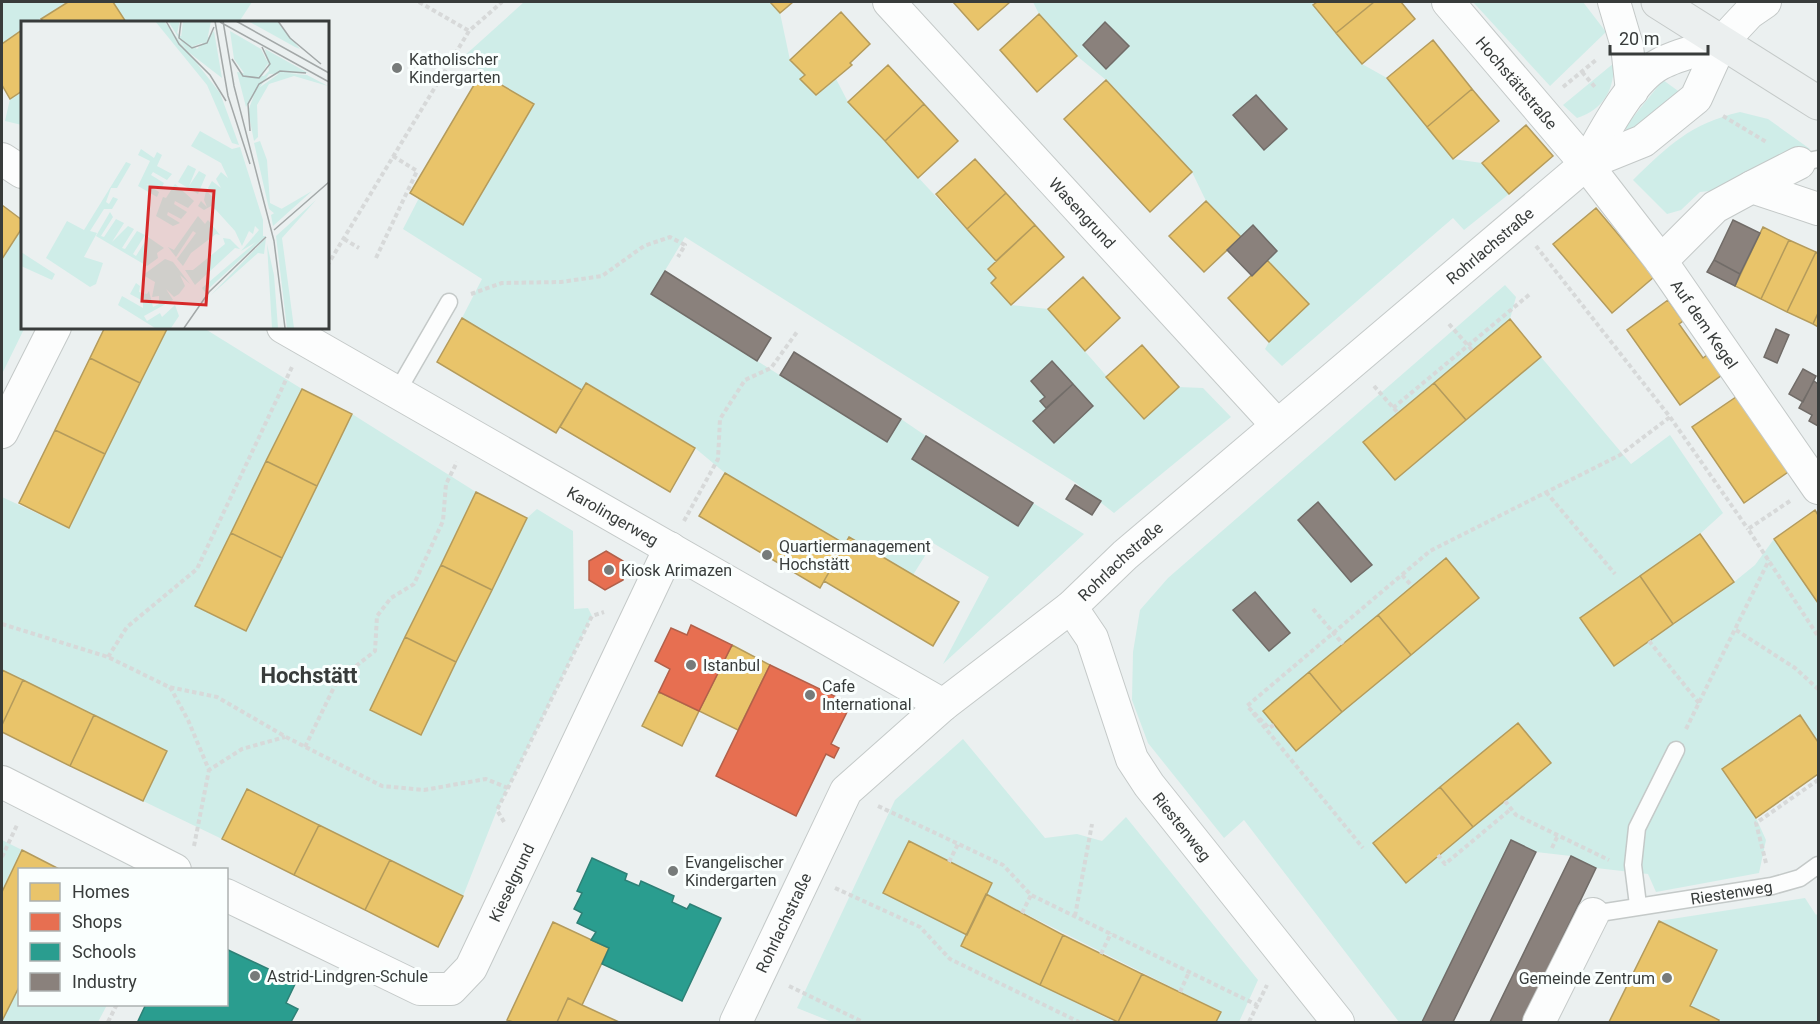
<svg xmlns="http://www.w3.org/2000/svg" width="1820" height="1024" font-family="Roboto,sans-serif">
<rect width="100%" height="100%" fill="#ebf0f0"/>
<path fill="#cfede8" d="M2,2h66l-33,20h-13v8l-20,14z
M113,2h139l-13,20h-113z
M524,2h246l10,11 10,47 15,15 -4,4 15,16 19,-18 13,25 148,159 -8,7 8,10 -5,5 20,22 37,4 96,110 35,-32 24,1 28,29 -117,96 -38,-30 -391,-246 -34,57 235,148 15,-23 25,17 -14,23 106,67 15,-23 51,31 -141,130 46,-87 -56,-34 -20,32 -64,-37 -4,6 -120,-71 -30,-25 -108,-65 -5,7 -120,-72 20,-39 -79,-50 16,-31 44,26 71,-119 -72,-47z
M1033,2h279l50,62 25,14 66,81 29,4 27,31 -45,36 -11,-12 -171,148 -17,-17 4,-7 40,-38 -42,-44 10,-9 -24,-25 -12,11 -35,-36 -14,-29 -86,-92 -29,-24 -38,-42z
M1473,2h110l23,30 -56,54z
M1614,63c0,27 -10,46 -37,55l-14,-13z
M1663,80l18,13 -46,39 -9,-1v-5z
M22,91v34l-17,-4 5,-22z
M1740,112l28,7 42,30 -24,8 -67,33 -19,2 -19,18 -14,4 -34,-34c36,-35 57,-56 107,-68z
M22,228v99h3l-23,47v-115z
M1505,285l11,12 -6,22 -147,123 32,38 146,-123 90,107 39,-29 53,78 -23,21 -119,85 33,47 120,-84 21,-17 19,-26 44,64v139l-19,-27 -76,54 33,49 10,22 -7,33 -103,19 -8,-18 -52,-6 -25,-12 -35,-4 -25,-12 -89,182h-23l-155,-202 -20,18 -76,-95 -16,-43 1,-48 7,-42 28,-32z
M168,327h34l100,62 -107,217 51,25 106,-217 124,78 -106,218 51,24 106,-216 10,-9 36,22 1,78 14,-1 4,8 -95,194 -34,86 -216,-107 -25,50 -79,-38 24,-50 -165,-81v-173l67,31z
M963,739l82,99 32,-4 25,7 24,-24 132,163 -19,42h-23l5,-10 -235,-118 6,-11 -83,-41 -26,51 84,42 -6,11 154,76h-283l-35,-14 98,-208z
M2,840l20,10 -20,42z
M1805,898l11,17 2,-2v109h-100l1,-3 -29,-13 27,-56 -58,-29z
M19,985l1,19 87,1 -9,17h-96z"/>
<path fill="#e9c46a" stroke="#b49b5c" stroke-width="1.5" d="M68,2h45l13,20h-82l-3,-3z
M770,2h23l-13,11z
M953,2h57l-32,28z
M1317,2h57l-38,31 -23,-28z
M1374,2h27l14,17 -53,45 -26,-31z
M841,12l29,32 -20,19 2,2 -36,30 -16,-16 5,-4 -15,-15z
M1039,14l38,42 -40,36 -37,-42z
M22,30v61l-12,8 -8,-14v-41z
M1433,40l39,49 -45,38 -40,-49z
M888,65l36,39 -39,37 -37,-39z
M481,73l53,31 -71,121 -53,-32z
M1106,80l86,92 -42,40 -86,-93z
M1472,89l27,32 -46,38 -26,-32z
M924,104l34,37 -40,37 -33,-37z
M1526,125l27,31 -44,38 -27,-31z
M975,159l31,34 -39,36 -31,-35z
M1006,193l29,32 -39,36 -29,-32z
M1206,201l35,36 -37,35 -35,-36z
M2,205l20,15v8l-20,31z
M1596,208l58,69 -42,36 -59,-69z
M1035,225l29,32 -53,48 -20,-22 5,-5 -8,-9z
M1763,227l26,13 -28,59 -26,-13z
M1789,240l27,12 -29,60 -26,-13z
M1816,252l2,2v59l-5,11 -26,-12z
M1267,260l42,44 -40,38 -41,-44z
M1083,277l37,41 -35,33 -37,-42z
M1668,300l15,21 -4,3 24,34 4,-3 15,20 -42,30 -53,-75z
M1818,313v14l-5,-3z
M462,318l120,72 -26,43 -119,-71z
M1510,319l31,38 -75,63 -32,-37z
M105,327h63l-28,56 -50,-25z
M1142,345l37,42 -35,32 -38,-42z
M90,358l50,25 -35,71 -50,-24z
M586,383l109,65 -25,44 -110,-65z
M1434,383l32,37 -71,60 -32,-38z
M302,389l50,25 -35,72 -51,-25z
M1736,397l52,75 -44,31 -52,-76z
M55,430l50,24 -36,74 -50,-25z
M266,461l51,25 -35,72 -51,-25z
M725,473l120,71 -25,44 -121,-72z
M476,492l51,26 -35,72 -51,-25z
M1815,510l3,5v88l-44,-64z
M231,533l51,25 -36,73 -51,-25z
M1700,534l34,48 -61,42 -33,-48z
M849,537l110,65 -26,44 -109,-65z
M1446,558l33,40 -68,57 -33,-40z
M441,565l51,25 -36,72 -51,-25z
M1640,576l33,48 -59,42 -34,-48z
M1378,615l33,40 -69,57 -33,-40z
M405,637l51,25 -35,73 -51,-25z
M732,645l38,20 -32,65 -39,-19z
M2,670l21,10 -21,45z
M1309,672l33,40 -46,39 -33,-40z
M23,680l71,35 -24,51 -68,-34v-7z
M659,692l40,19 -17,35 -40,-20z
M94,715l73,36 -24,50 -73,-35z
M1800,715l18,27v32l-62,44 -34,-49z
M1518,723l33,40 -78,64 -33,-40z
M1440,787l33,40 -67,56 -33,-40z
M247,789l72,36 -25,50 -72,-36z
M319,825l71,35 -25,50 -71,-35z
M909,841l83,42 -25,52 -84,-42z
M22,850l39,20h-41v115l-18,36v-129z
M390,860l73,36 -25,51 -73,-37z
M986,894l77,41 -23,50 -79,-39z
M1659,921l58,29 -27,56 29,14 -1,2h-109z
M553,922l56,26 -27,57 -14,-7 -11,24h-44l-6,-2z
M1063,935l79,39 -24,48 -78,-37z
M1142,974l79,38 -5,10h-98z
M568,998l14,7 37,17h-62z"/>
<path fill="#e76f51" stroke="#b2604a" stroke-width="1.5" d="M606,551l17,10v19l-18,10 -16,-10v-19z
M691,625l41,20 -33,66 -40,-19 11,-23 -15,-8 16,-33 16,7z
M770,665l81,39 -20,40 8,4 -5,10 -8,-4 -30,62 -80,-40z"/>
<path fill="#2a9d8f" stroke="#2e8076" stroke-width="1.5" d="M592,858l35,16 -2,6 14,6 2,-5 33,15 -2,6 15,7 3,-5 31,14 -39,83 -80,-37 7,-16 -18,-8 5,-8 -19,-9 5,-10 -8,-4 8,-16 -5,-2z
M226,949l70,33 -10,21 12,6 -7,13 -153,-1 8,-17h80z"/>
<path fill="#8a817c" stroke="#716c68" stroke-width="1.5" d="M1105,22l24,24 -23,23 -23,-24z
M1256,95l31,34 -23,21 -31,-35z
M1733,220l27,13 -20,41 -26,-14z
M1253,225l24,26 -25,25 -25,-26z
M1714,260l26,14 -5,12 -28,-14z
M665,271l106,67 -14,23 -106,-67z
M1776,329l13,6 -12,28 -13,-6z
M794,352l107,67 -14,23 -107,-67z
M1052,361l21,23 -27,24 -6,-7 5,-4 -14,-16z
M1803,369l13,7 -13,26 -14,-8z
M1814,381l4,3v42l-9,-5 3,-6 -13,-7z
M1073,384l20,22 -39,37 -21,-22z
M926,436l107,67 -15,23 -106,-67z
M1075,485l26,16 -9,14 -26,-16z
M1318,502l54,63 -21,17 -53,-62z
M1255,592l35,41 -21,18 -36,-41z
M1511,840l25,12 -83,170h-31z
M1571,856l25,12 -74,154h-32z"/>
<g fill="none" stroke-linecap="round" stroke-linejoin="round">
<defs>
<g id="lane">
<path d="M1799,163l19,-4"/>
<path d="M397,392l52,-90"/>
<path d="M1638,905l-5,-40 4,-37 39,-78"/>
<path id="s1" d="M1593,914l179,-28 28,-8 18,-13"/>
</g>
<g id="street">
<path id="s2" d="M889,2l388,423"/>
<path id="s3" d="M1448,2l138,162 75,97 157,227"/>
<path d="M1614,2l13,44 5,45"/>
<path d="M2,159l20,13"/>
<path d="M1586,164c17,-29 44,-84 74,-100 18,-10 42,-14 61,-21"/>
<path d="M1752,187l47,-24"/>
<path d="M1661,261l54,-54 37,-20 66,22"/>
<path id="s4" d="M283,327l660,378"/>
<path d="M2,432l53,-105"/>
<path id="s5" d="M1071,607l21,31 40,121 17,26 189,237"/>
<path d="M2,782l173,88"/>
<path id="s6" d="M226,895l194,94h31l20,-21 199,-420"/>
<path id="s7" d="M736,1022l110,-231 97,-86 128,-98 54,-52 461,-391 57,-23 53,-43 25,-55 28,-30 16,-11"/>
<path d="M1539,1022l54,-108"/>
</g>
<path id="secondary" d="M1658,2l160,101"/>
</defs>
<use href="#lane" stroke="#c4c9c8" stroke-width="19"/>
<use href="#street" stroke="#c4c9c8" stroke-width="34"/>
<use href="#secondary" stroke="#c4c9c8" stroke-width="35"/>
<path stroke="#d7d9d9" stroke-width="4" stroke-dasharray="4.5 3" stroke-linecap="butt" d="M419,2l50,29
M1582,72l13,15
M1563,87l33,-27
M1723,116l45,27
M344,239l15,9
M1536,246l134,171 78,112
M376,258l41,-87 -24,-15
M327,266l142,-235 33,-29
M471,294l31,-11 59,-1 41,-6 42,-30 26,-9 15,8 -7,12
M1449,324l23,26
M1374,386l24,27
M1393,408l137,-114
M1546,492l69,82
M1790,501l-42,28 70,107
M684,521l34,-62 2,-40 25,-39 26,-12 26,-36
M1402,575l10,11
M1313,609l30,35
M2,624l106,33 61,30 48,10 69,40 96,49 42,4 62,-11 22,9
M1736,630l59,38 23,21
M1649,641l50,62
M108,657l19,-30 70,-58 95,-202
M170,687l18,33 21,50 33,-21 43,-12
M1253,713l110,135
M1274,725l-5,3 -22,-22 183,-155 190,-96 50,-38
M1686,729l83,-169
M305,747l32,-66 38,-30 2,-35 14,-18 23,-14 29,-63 3,-37 11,-22
M1505,801l11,14 93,45
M878,806l125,59 28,30 226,110
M504,822l-7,-12 11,-22 84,-172 12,-4
M194,846l15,-76
M1552,848l6,-13
M1438,855l7,9 66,-55
M2,857l15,-32
M949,862l9,-18
M1766,863l-10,-40 62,-43
M835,888l85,39 30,32 129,63
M1022,913l9,-18
M1075,916l17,-92
M1101,954l10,-21
M789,986l74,36
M1180,992l9,-20
M108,1022l9,-18
M1249,1022l18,-37"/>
<use href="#lane" stroke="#fcfdfd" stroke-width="16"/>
<use href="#street" stroke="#fcfdfd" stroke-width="32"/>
<use href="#secondary" stroke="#ebefef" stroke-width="33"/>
</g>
<g fill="#777b7a" stroke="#fafffe" stroke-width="2">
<circle cx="397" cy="68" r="6"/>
<circle cx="767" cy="555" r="6"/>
<circle cx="609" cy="570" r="6"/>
<circle cx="691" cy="665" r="6"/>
<circle cx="810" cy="695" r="6"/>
<circle cx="673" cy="871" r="6"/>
<circle cx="255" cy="976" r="6"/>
<circle cx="1667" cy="978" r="6"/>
</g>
<g text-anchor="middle" stroke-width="6" stroke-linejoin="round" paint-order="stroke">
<g font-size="16" fill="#383c3b" stroke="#fafffe" text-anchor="start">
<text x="409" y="65">Katholischer<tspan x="409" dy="18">Kindergarten</tspan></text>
<text x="779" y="552">Quartiermanagement<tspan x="779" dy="18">Hochstätt</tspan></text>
<text x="621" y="576">Kiosk Arimazen</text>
<text x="703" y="671">Istanbul</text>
<text x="822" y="692">Cafe<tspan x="822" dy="18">International</tspan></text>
<text x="685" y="868">Evangelischer<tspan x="685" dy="18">Kindergarten</tspan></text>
<text x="267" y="982">Astrid-Lindgren-Schule</text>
<text x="1655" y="984" text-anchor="end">Gemeinde Zentrum</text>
</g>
<g font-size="16" fill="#383c3b" stroke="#fafffe">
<text dy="6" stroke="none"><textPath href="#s3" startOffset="106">Hochstättstraße</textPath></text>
<text dy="6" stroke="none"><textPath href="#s2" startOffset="286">Wasengrund</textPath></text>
<text dy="6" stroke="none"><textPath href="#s7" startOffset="1100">Rohrlachstraße</textPath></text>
<text dy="6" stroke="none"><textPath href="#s3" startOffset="412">Auf dem Kegel</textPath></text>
<text dy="6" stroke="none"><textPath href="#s4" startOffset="380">Karolingerweg</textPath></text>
<text dy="6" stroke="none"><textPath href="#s7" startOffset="614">Rohrlachstraße</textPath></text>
<text dy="6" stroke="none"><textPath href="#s5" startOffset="249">Riestenweg</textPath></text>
<text dy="6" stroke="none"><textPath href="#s6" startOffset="370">Kieselgrund</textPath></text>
<text dy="6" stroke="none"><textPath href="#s1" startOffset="140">Riestenweg</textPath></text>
<text dy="6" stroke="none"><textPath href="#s7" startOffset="110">Rohrlachstraße</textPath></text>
</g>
<g font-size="22" font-weight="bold" fill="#383c3b" stroke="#fafffe">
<text x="309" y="683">Hochstätt</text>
</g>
</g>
<g transform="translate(21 21)">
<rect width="308" height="308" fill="#ebf0f0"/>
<path d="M134,0h9l56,72 19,52 -7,-2 -25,-58zM147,0h12l-3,12 20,16 17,-18 8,47 -35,-27zM162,0h28l-4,20 -13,5 -13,-8zM227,0h29l23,28 -5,-2zM209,10l31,18 7,14 -7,12 -14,2 -13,-18zM244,28l43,24 -39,1 -23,33 -9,-35 27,4 5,-5zM259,52l27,2 21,11 -34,-10 -25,8 -12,21 1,32 -4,4 -6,-30 8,-21zM179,110l32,18 8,-2 23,73v16h3l-61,56 -3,-4 54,-46 -15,9 18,-21 -4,-4 -2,8 -4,-3 -7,15 -7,-15 -19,-21 -5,-4 -7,4 -6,-4 3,-5 6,6 -3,-7 2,-9 8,7 -6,-10 4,-7 9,7 -5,-9 5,-7 7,6 -7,-15 -30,-17zM239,120l7,19 3,43 12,6 -7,5 -6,-5 -14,-62 -1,-4zM120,128l13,9 3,-6 5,3 -5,11 15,8 -5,6 -14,-8 -2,3 13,8 -3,6 -15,-5 13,8 -2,5 -19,-11 12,-25 -12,-6zM105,141l5,2 -14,24h-6l-5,14 3,2 4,-7 5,2 -6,10h-8l-14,22 7,2 -13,24 19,6 -7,21 -6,3 -44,-29 21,-37 17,9zM167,144l8,4 -7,17 10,-15 7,4 -8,19 -20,-12zM154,163l19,17 -6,7 -13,-7 -1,3 13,8 -6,7 -13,-7 -1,3 13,8 -7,3 -17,-10 7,-19 3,1zM291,170l-39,35 -2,-11zM295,179l-34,38 12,90h-7l-11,-92zM89,191l3,5 -12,19 3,1 12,-18 8,4 -12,19 16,-16 6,3 -12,19 3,1 12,-18 8,4 -12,19 3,2 12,-19 16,11 -7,5 1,5 -11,8 -51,-30zM177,195l7,8 3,-4 12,15 -4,-1 -25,19 -8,13 -6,-7 19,-26 -3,-2 -17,26 -8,-10 6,3zM202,217l7,1 10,10 -5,-1 -40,37 -10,-15h8l32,-26zM245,217l-2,16 -6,-1 -47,42zM246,223l7,31 4,53h-6zM0,231l34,22 -3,6 -31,-14zM144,238l8,3 17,22 -10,-9 5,11 -6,8 -5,3 -8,-8 7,11 -29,16 3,5 13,-8 2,4 13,-12 4,11 -8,12h-16l-37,-23 4,-9 21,12v-7l-13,-7 6,-11 4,3 -1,6 8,2 2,-3 4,16 6,-3v-8l-7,1 3,-15 -12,-7z" fill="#cfede8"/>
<path fill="none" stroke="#a3a8a8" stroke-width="1.5" d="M145,0l13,23 31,31 16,26M160,0l-2,17 13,10 15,-5 7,-16M194,0l13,75 22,68M202,0l11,65 40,155 11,87M215,0l93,52M257,0l12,17 31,26M199,1l109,60M211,38l11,17 16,2 11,-14 -8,-17M229,110l-2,-27 11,-20 21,-13 26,2M253,209l55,-48M163,307l25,-36 57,-55"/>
<path fill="#d62828" fill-opacity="0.15" stroke="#d62828" stroke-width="3" d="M129,166l64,4 -8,114 -64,-4z"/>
<rect width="308" height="308" fill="none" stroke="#383c3b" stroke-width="3"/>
</g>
<rect width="1820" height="1024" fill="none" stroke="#383c3b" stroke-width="6"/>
<rect x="18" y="868" width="210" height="138" fill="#fafffe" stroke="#acb1b0" stroke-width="1.5"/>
<rect x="30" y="883" width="30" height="18" fill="#e9c46a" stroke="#acb1b0" stroke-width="1.5"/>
<text x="72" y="898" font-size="18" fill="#383c3b">Homes</text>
<rect x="30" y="913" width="30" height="18" fill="#e76f51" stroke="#acb1b0" stroke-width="1.5"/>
<text x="72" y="928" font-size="18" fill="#383c3b">Shops</text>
<rect x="30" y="943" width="30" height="18" fill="#2a9d8f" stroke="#acb1b0" stroke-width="1.5"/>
<text x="72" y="958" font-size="18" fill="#383c3b">Schools</text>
<rect x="30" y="973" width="30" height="18" fill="#8a817c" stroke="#acb1b0" stroke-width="1.5"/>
<text x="72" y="988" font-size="18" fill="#383c3b">Industry</text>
<path d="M1610 45v9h98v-9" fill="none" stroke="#383c3b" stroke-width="3"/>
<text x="1619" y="45" font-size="18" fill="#383c3b" stroke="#fafffe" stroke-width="4.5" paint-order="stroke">20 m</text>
</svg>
